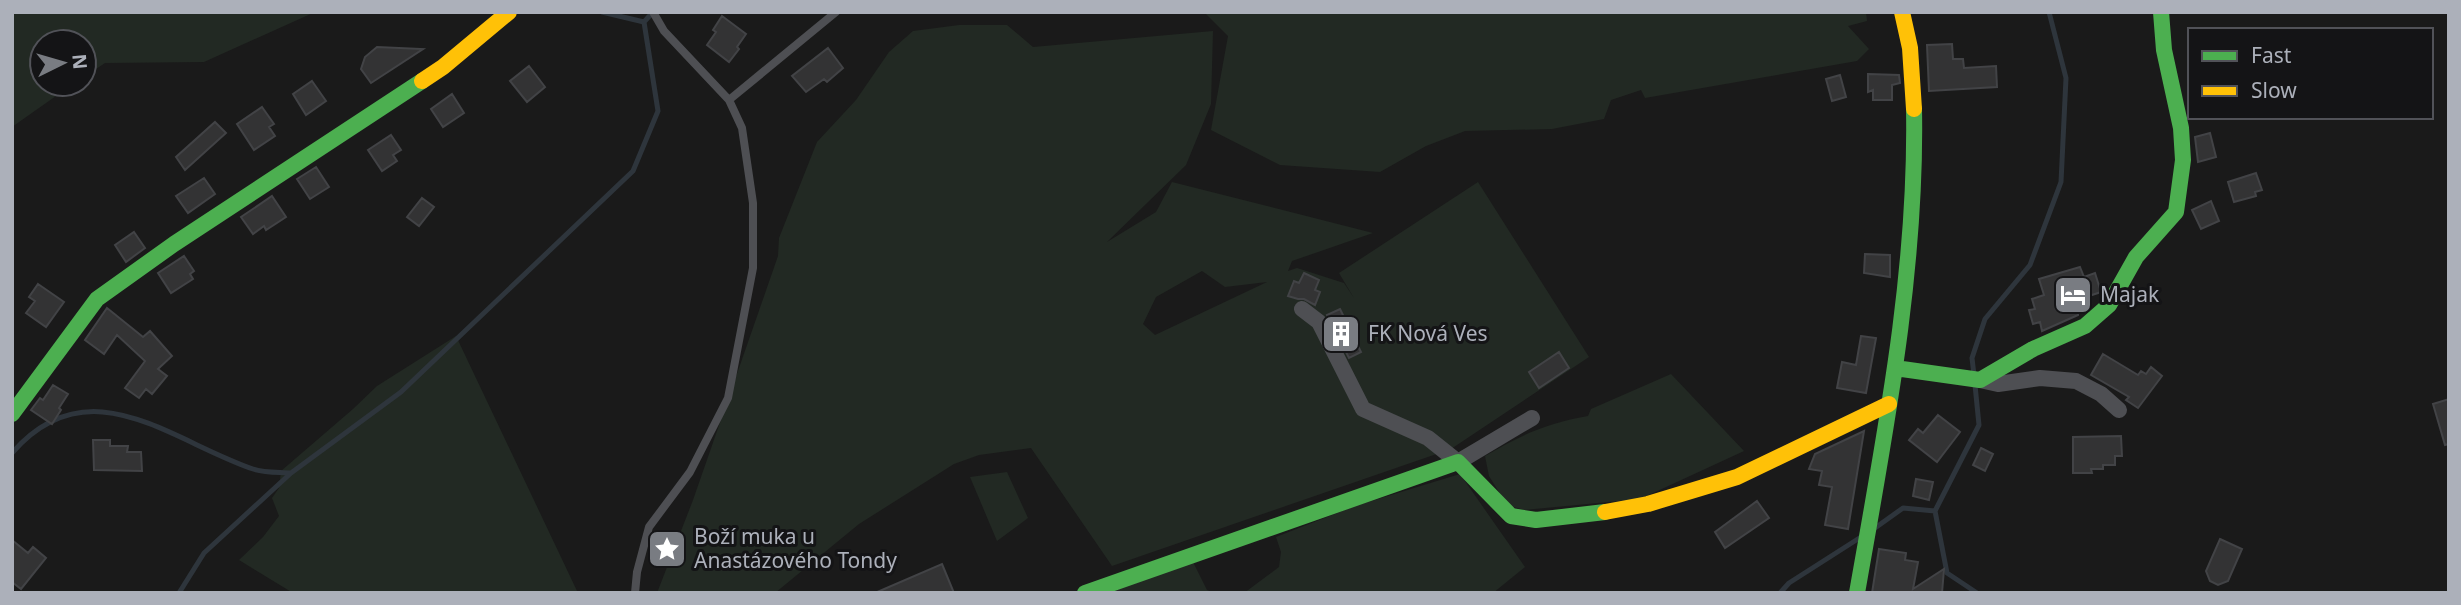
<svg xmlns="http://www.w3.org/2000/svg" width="2461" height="605" font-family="'Noto Sans',sans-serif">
<rect width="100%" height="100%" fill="#1a1a1a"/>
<path fill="#222923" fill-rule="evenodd" d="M12,12h303l-111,50 -99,1 -21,14v-35h-42v42h31l-61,43z
M1204,12h662l1,9 -19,5 21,23 -12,12 -212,37 -4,-8 -30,10 -7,19 -52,10 -87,2 -39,15 -46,26 -100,-7 -69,-35 17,-94z
M959,25h48l26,22 180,-16 -2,73 -25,61 -79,77 49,-30 16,-30 201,51 -81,28 -4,10 9,-3 47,15 10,15 -15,-25 139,-91 111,175 -138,92 -339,117 -81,-118 -52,7 -25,9 -95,60 -84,69h-118l36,-93 85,-244 1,-18 38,-96 39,-42 33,-48 24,-21zM1202,271l23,16 42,-5 -112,53 -12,-11 13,-27z
M456,336l122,257h-285l-54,-33 24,-23 16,-21 -7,-18 7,-10 2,-17 72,-62 24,-23z
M1671,374l73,77 -104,48 -116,11 -17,-5 -18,-29 -4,-20c36,-21 62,-33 103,-40l3,-7z
M1007,472l21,46 -31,23 -27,-64z
M1460,474l65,93 -32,26h-249l35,-26 2,-15 -5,-15 79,-31z
M1193,562l14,28 7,3h-116z"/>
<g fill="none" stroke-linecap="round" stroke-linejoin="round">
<path stroke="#2e353c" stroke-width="5" d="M602,12l42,10
M1974,375l-2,-17 13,-39 45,-54 31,-83 5,-104 -17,-66
M12,453c77,-88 157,-13 241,16 12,4 26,3 38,4l110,-81 232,-221 25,-60 -14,-89 9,-10
M1935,511l12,62 30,20
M1875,528l28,-20 32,3 44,-86 -4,-40
M179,593l25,-40 87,-80
M1780,593l9,-10 72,-46"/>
</g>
<path fill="#333334" stroke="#424346" stroke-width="2" d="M722,16l24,18 -9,13 2,2 -10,13 -22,-17 9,-13 -3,-2z
M1952,44l1,15h10l1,9 32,-2 1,21 -68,4 -2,-46z
M377,47l46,2 -52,34 -10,-14 4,-12z
M828,48l15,20 -16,14 -3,-3 -18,13 -14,-16z
M529,66l16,21 -18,15 -17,-21z
M1868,74l31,1 1,8 -8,2v15h-19v-10l-5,2z
M1840,75l6,22 -14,4 -6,-22z
M312,81l14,20 -20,14 -13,-21z
M452,94l12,19 -21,14 -12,-18z
M262,107l12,17 -5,3 6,9 -21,14 -17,-26z
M215,122l11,11 -41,37 -9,-13z
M2210,133l6,24 -18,5 -3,-25z
M391,135l10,15 -8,5 4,6 -15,10 -14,-21z
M316,167l13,20 -19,12 -13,-20z
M2256,173l6,17 -7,2 1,4 -22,6 -6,-20z
M204,178l11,16 -27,19 -12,-17z
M272,196l14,21 -20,13 -2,-4 -11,8 -12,-17z
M422,198l12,9 -15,19 -12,-9z
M2211,201l8,20 -18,8 -9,-19z
M134,232l11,16 -19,14 -11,-17z
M1865,254l25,1v22l-26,-4z
M184,256l10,15 -4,3 3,5 -22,14 -13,-20z
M2080,267l4,10 11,-4 6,19 -12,4 2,7 -13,8v4l-36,16 -2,-9 -7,2 -4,-14 6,-1 -3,-10 12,-4 -5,-16z
M1304,273l15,7 -4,10 5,2 -5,13 -11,-6h-6l-10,-3 6,-15 5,2z
M38,284l26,18 -18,25 -20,-14 9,-12 -6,-4z
M107,308l36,29 7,-6 22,25 -14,13 9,7 -15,18 -6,-5 -7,9 -14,-10 20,-27 -28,-26 -13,19 -19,-14z
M1340,309l21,43 -12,6 -22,-43z
M1861,336l15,2 -10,55 -29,-5 5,-26 14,3z
M1559,352l10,16 -30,20 -10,-16z
M2103,354l35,21 3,-4 5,3 5,-7 11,9 -24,32 -12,-8 3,-3 -38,-22z
M53,385l15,9 -9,14 2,2 -9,14 -21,-14 9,-12 3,2z
M2449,399v45l-4,1 -12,-41z
M1938,415l22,17 -23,30 -28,-22 9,-11 5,4z
M1864,431l-16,98 -23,-4 7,-38 -13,-2 3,-14 -13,-2 6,-15z
M2121,436l1,20h-7v9h-12v4h-12l1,4h-19v-36z
M93,440h17v6h18l-1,6h14l1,19 -48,-1z
M1981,448l12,6 -8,17 -12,-6z
M1916,479l17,3 -4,18 -16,-4z
M1757,501l12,17 -44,30 -10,-16z
M2220,539l22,10 -14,32 -10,4 -8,-4 -4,-10z
M12,540l16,13 5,-6 13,11 -25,31 -9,-7z
M1879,549l27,4 -1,7 13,2 -5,27 31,-20 -2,24h-70z
M942,564l12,29h-79z"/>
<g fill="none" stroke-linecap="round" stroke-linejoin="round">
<path stroke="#4e4f53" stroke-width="8" d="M729,100l107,-88
M635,593l2,-21 12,-45 41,-55 38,-74 25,-130v-65l-11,-75 -13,-28 -65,-69 -11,-19"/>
<path stroke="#4e4f53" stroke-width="16" d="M1302,309l17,13 44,87 65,29 30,24 74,-44
M1980,380l18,4 42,-6 36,3 25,13 18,16"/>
<path stroke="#4caf50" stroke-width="16" d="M1895,368l85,12 53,-31 52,-23 24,-21 27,-48 40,-45 7,-52 -2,-32 -17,-78 -3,-38
M12,414l85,-115 77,-55 248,-163
M1085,593l373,-131 53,54 25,4 69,-8
M1857,593c28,-160 60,-321 57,-484"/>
<path stroke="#ffc107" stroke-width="16" d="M1902,12l8,36 4,61
M422,81l21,-14 66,-55
M1605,512l43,-8 89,-27 152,-73"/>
</g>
<defs>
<symbol id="hotel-square" viewBox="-11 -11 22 22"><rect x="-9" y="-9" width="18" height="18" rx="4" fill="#797c82" stroke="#141416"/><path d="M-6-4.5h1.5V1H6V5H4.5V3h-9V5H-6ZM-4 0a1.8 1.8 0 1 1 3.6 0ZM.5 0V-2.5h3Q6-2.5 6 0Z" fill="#fff"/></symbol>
<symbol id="building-square" viewBox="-11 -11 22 22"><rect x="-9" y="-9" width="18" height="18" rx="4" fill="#797c82" stroke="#141416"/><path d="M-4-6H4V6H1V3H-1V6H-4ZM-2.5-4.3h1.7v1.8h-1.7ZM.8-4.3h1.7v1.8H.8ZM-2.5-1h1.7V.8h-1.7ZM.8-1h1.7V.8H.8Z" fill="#fff"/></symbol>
<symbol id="sight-square" viewBox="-11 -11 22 22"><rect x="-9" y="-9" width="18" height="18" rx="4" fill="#797c82" stroke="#141416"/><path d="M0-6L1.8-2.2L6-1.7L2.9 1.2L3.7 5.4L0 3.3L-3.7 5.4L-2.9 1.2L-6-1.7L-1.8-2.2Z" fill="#fff"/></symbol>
</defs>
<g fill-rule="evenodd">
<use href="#hotel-square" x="2051" y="273" width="44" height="44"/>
<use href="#building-square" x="1319" y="312" width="44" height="44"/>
<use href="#sight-square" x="645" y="527" width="44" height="44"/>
</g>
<g text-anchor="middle" stroke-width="6" stroke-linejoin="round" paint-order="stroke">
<g font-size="21" fill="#acb0ba" stroke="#141416" text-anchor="start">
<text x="2100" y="302">Majak</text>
<text x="1368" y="341">FK Nová Ves</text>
<text x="694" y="544">Boží muka u<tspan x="694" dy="24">Anastázového Tondy</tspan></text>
</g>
</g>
<rect width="2461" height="605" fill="none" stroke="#acb0ba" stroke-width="28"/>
<rect x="2188" y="28" width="245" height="91" fill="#141416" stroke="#515258" stroke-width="2"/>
<rect x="2202" y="51" width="35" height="10" fill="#4caf50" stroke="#515258" stroke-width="2"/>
<text x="2251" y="63" font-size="21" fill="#acb0ba">Fast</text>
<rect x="2202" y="86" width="35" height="10" fill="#ffc107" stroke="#515258" stroke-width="2"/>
<text x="2251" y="98" font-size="21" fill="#acb0ba">Slow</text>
<g transform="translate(63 63) rotate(85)"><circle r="33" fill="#141416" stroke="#515258" stroke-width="2"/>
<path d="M0-5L12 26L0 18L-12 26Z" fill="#797c82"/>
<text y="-10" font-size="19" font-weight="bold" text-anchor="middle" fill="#acb0ba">N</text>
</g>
</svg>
